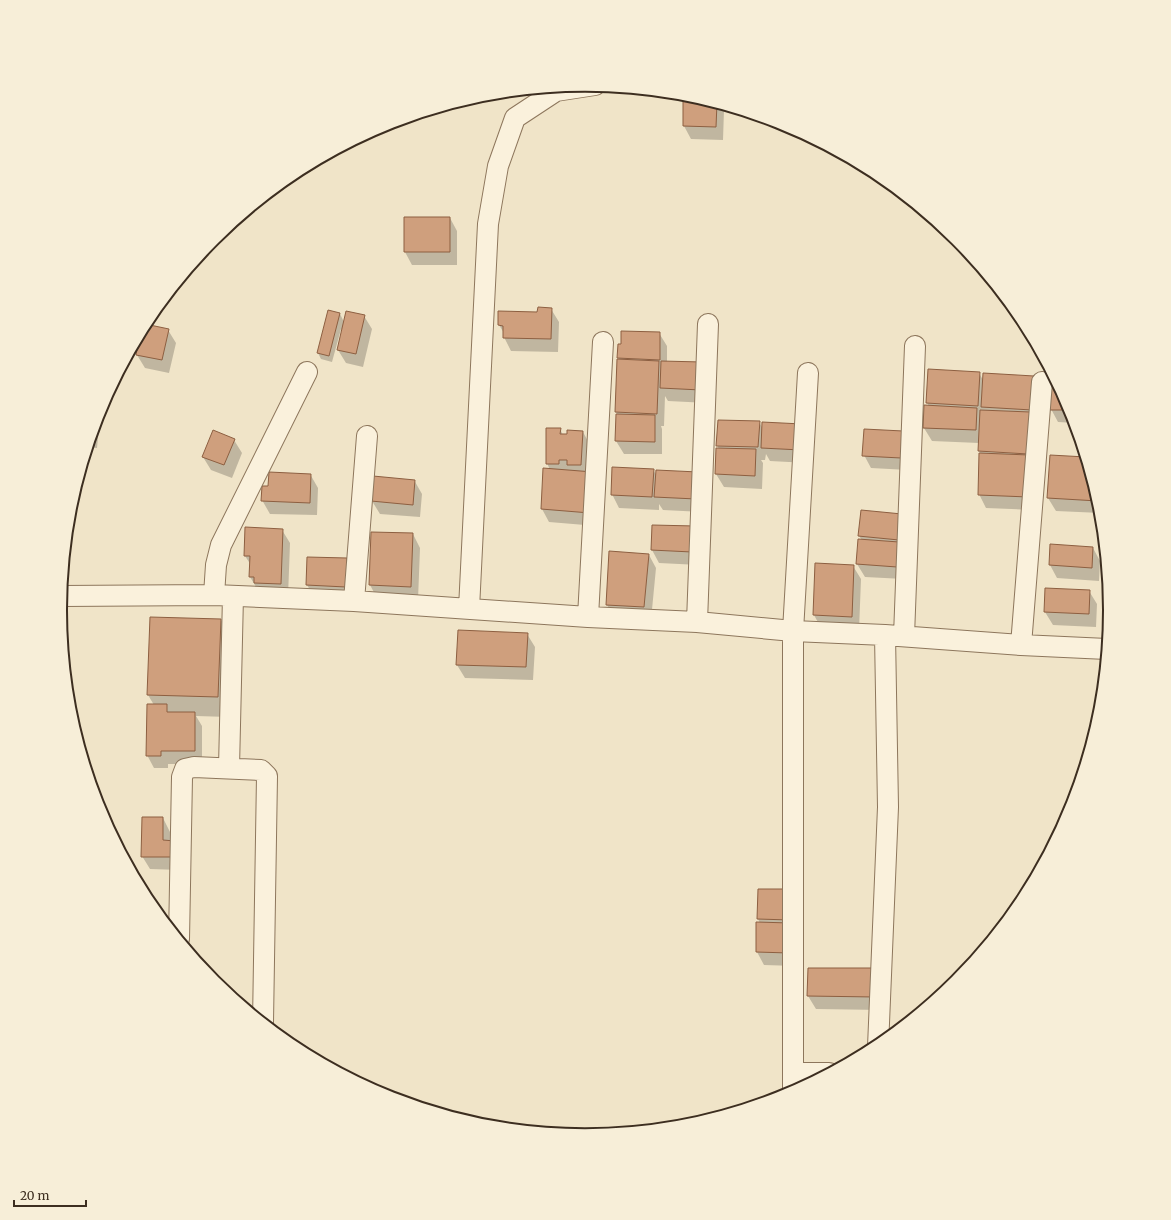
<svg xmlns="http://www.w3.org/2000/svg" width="1171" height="1220" font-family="Merriweather,serif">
<rect width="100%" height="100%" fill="#f0e4c8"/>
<path fill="#0003" d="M684,96h10l27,9 3,5 -1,30 -32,-1 -7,-13z
M450,218l7,13v34h-45l-7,-13z
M551,309l8,13 -1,30 -47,-1 -7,-14v-4l-5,-8z
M340,314l4,8 20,-6 8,13 -9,38 -17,-4 -8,-13 5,-20 -2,-1 -9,33 -11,-3 -3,-6z
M168,330l8,13 -7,30 -24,-5 -8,-13z
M659,333l8,13v16l35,1 6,40 -40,-2 -3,-5 -1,30h-3l1,3v25h-38l-8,-13 1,-27 -1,-2 2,-52h2l-2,-2 1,-13z
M979,373l4,7 51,-3 1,133 -49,-2 -7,-14 2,-40 -2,-3v-8l-47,-2 -8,-13 5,-22 -2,-3z
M1052,373l19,36 4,14 -17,-1 -7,-13z
M101,406l-4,42 -9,-1 12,-38z
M759,422l4,7 39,-4 6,38 -38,-2 -4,-7 -1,6h-4l2,3 -1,26 -38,-2 -8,-13 3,-25 -2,-4z
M560,429l3,6 20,-3 7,13 7,81 -48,-4 -7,-13 2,-40 6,1 -3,-7z
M902,432l6,38 -37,-2 -7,-13z
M234,440l8,13 -10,25 -21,-8 -8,-13z
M1086,458l15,50v5l-45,-2 -8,-13z
M653,470l4,6 40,-3 6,39 -40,-2 -4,-6v6l-40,-2 -7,-14z
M310,474l8,14 -1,27 -47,-1 -8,-14 7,-13z
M374,477l40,3 8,14 -2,23 -40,-3 -8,-13z
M901,515l3,64 -39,-2 -8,-13 5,-24 -3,-4z
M653,526l51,27 -5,12 -40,-2 -7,-13z
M282,530l8,13 -2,54 -30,-7 -8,-13 1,-12 -6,-9z
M372,533l41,1 7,14 -2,52 -41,-2 -7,-13z
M1093,548l7,13 -1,20 -42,-3 -7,-13z
M649,555l7,13 -5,52 -36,-2 -8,-13z
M308,558l38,1 8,13 -1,28 -38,-2 -8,-13z
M816,564l37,2 8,13 -2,51 -38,-2 -7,-13z
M1089,591l8,13 -1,23 -43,-2 -8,-13z
M221,620l11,20 -3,77 -33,-1 6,10v38h-34v4h-14l-7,-13 7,-50 -6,-10z
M527,634l8,13 -2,33 -68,-2 -8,-13z
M163,818l7,14v9l11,29 -31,-1 -8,-13z
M759,890h31l6,76 -32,-1 -7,-13v-29h3l-2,-4z
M874,969l8,41 -66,-1 -8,-13z"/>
<path fill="#cf9f7d" stroke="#8d5f41" d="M683,95h7l27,8 -1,24 -33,-1z
M404,217h46v35h-46z
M538,307l14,1 -1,31 -48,-1v-12l-5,-1v-14l39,1z
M328,310l12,3 -11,43 -12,-3z
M346,311l19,4 -9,39 -19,-4z
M145,324l24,5 -7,31 -26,-5 4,-22z
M621,331l39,1v28l-43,-2 1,-14h3z
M617,359l42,2 -2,53 -42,-2z
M661,361l41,1 -1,28 -41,-2z
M928,369l52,3 -2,34 -52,-3z
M1051,372l20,37v1h-21z
M983,373l51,3 -2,34 -51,-3z
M924,405l53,3 -1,22 -53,-2z
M980,410l50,2 -2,42 -50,-3z
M616,414l39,1v27l-40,-1z
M718,420l42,1 -2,26 -42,-1z
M762,422l40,2 -1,26 -40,-2z
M546,428h15l-1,6h7v-4l16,1 -2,34h-14v-5h-8v4h-13z
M864,429l39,2 -2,27 -39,-2z
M213,430l22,9 -11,26 -22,-8z
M716,448l40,1 -1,27 -40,-2z
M979,453l50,2 -1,42 -50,-2z
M1050,455l36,2 12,41v3l-51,-3z
M612,467l42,2 -2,28 -41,-2z
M543,468l50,4 -3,41 -49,-4z
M656,470l42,2 -2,27 -42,-2z
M269,472l42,2 -1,29 -49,-2 1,-15h6z
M373,476l42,4 -2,25 -42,-4z
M861,510l41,4 -3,26 -41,-4z
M652,525l43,1 -3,26 -41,-2z
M245,527l38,2 -2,55 -27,-1v-6h-5l1,-21h-6z
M371,532l42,1 -2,54 -42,-2z
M858,539l41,3 -2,25 -41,-3z
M1050,544l43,3 -1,21 -43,-3z
M609,551l40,3 -5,53 -38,-2z
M307,557l40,1 -1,29 -40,-2z
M815,563l39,2 -2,52 -39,-2z
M1045,588l45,2 -1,24 -45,-2z
M150,617l71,2 -3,78 -71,-2z
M458,630l70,3 -2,34 -70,-2z
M147,704h20v8h28v39h-34v5h-15z
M142,817h21v23l12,1 -1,16h-33z
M758,889h32v31l-33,-1z
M756,922l34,1 -1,30 -33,-1z
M808,968h67v29l-68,-1z"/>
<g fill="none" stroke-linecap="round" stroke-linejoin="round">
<defs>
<path id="minor" d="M214,595l2,-30 5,-20 86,-173
M61,596l153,-1 140,6 234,16 109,5 96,9 92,4 136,10 86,4
M354,601l13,-165
M469,609l19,-385 10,-58 17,-48 41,-27 39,-6
M588,617l15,-275
M697,622l11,-298
M904,636l11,-290
M1021,645l21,-263
M229,768l4,-172
M179,939l3,-162 3,-8 9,-2 67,3 6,6 -4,246
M878,1047l10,-240 -3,-172
M794,1073h35
M793,1092v-461l15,-258"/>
</defs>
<use href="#minor" stroke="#8d765c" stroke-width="22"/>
<use href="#minor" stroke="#faf1dc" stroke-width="20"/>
</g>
<path d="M0 0H1171V1220H0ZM67 610a518 518 0 1 1 1036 0a518 518 0 1 1-1036 0Z" fill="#f7eed8" fill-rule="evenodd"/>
<path fill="none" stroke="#3d2e20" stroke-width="2" d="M67 610a518 518 0 1 1 1036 0a518 518 0 1 1-1036 0Z"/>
<path d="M14 1200v6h72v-6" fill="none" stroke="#3d2e20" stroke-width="2"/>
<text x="20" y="1200" font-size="12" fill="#3d2e20" stroke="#f7eed8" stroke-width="3" paint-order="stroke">20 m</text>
</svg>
